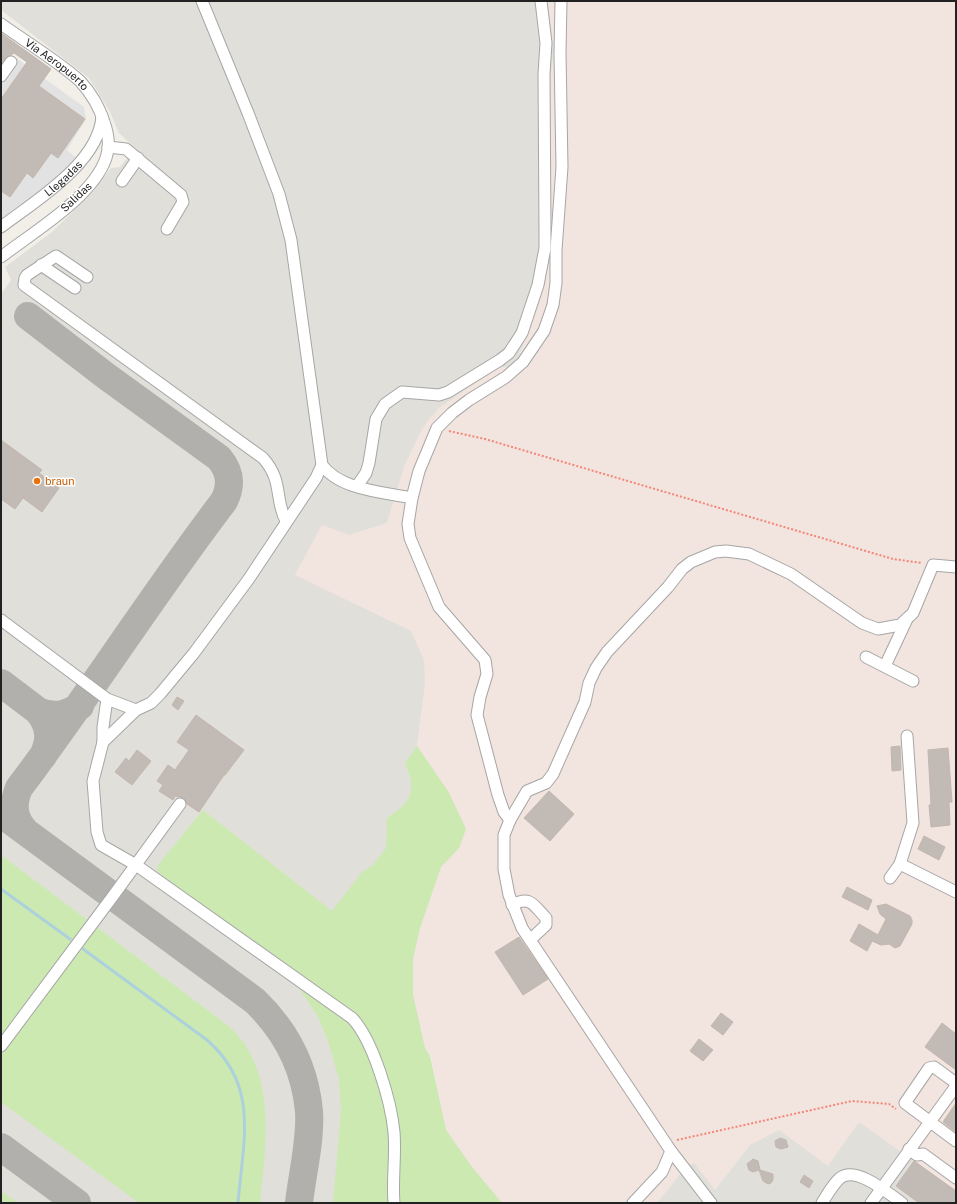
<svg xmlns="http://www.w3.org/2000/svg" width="957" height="1204" font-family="'Public Sans',sans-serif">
<rect width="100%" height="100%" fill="#f2efe9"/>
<path fill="#f2e4de" d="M548,1h408v1190l-51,-36 -77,11 -78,-21 -35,45 -31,-21 -27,34h-155l-30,-36 -26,-37 -15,-74 -6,-8 -12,-53v-36l7,-30 21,-62 18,-19 7,-19 -18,-38 -31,-45 8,-61 -130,-110 27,-50 27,10 38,-12 17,-56 18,-38 5,-8 12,-13 59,-40 15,-2 3,-3 23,-59 11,-49 1,-180 3,-24z"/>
<path fill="#e1dfda" d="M1,1h547l6,50 -3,24 -1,180 -11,49 -23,59 -2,3 -16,2 -59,40 -12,14 -5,7 -18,38 -17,56 -38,12 -27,-10 -27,50 116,56 13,29 1,25 -8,61 31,45 18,38 -7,19 -18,19 -21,61 -7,31v36l12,53 5,8 16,74 26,37 30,36h-501v-909l10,-14 -6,-13 47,-35 41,-40 18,-24 9,-1 15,-19 -16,-15 -9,-21 -21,-34 -88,-68z
M859,1122l97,69v12h-299l27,-34 10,-6 21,27 35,-45 29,-15 49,36z"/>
<path fill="#cce9b2" d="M417,746l31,45 18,38 -7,19 -18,19 -21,61 -7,31v36l12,53 5,8 16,74 26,37 30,36h-169l8,-92 -2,-32 -11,-38 -10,-24 -21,-32 -140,-114 1,-6 45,-55 129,101 30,-39 11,-7 13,-17 1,-30c25,-17 30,-26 18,-55z
M1,855l229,172c5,6 12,12 16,19 29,47 19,105 14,157h-121l-138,-101z
M1,1191l17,12h-17z"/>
<path fill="#e2e2e2" d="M1,47l83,60 2,12 -19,31 8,7 -7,9 -15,15 -52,38z"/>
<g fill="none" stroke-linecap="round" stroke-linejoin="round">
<path stroke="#acd1dd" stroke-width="3" d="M1,889l69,50
M83,949l124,91c53,46 36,101 31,163"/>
<path stroke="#b1b0ac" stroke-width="28" d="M1,683l37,28
M43,756c8,-17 7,-30 -5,-45 16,7 28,4 42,-5
M11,821l244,180c31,30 50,67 54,110 2,29 -7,64 -10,92
M26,832c-13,-14 -14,-27 -7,-44 71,-94 134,-194 205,-287 8,-16 6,-30 -5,-43l-113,-82 -78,-60
M1,1147l76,56"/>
</g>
<path fill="#c2bbb5" stroke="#c3b6ac" d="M1,33l50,36 -12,17 46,33 -27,39 -7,-5 -18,25 -6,-5 -17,24 -9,-6v-92l26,-37 -13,-9 -8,5 -5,6z
M1,440l41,30 -3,3 20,15 -17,24 -19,-14 -8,11 -14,-10z
M177,697l7,4 -6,9 -6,-5z
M196,715l48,35 -19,25h-1l-25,37 -12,-8 -3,-6 -9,-2 -2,4 -14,-9 4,-6 -6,-4 11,-16 7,5 14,-20 -12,-8z
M900,746l1,24 -9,1 -1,-24z
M948,748l4,54h-3l1,23 -19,2 -2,-22h2l-3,-55z
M137,750l14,11 -19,24 -17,-13 11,-14 3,3z
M549,791l25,23 -24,27 -26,-23z
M924,836l21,11 -6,13 -21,-11z
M847,887l25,13 -4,10 -26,-13z
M886,904l24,12 2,4v4l-12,22 -5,2 -6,-4 -8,1 -9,-4 -5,10 -17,-10 9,-17 19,11 8,-16 -6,-5 -3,-8z
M519,937l29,42 -25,16 -28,-43z
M721,1013l12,9 -10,13 -12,-9z
M942,1023l14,11v36l-31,-23z
M699,1039l14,11 -10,11 -13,-10z
M956,1103v29l-13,-10z
M780,1138l6,2 2,7 -7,2 -5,-2 -1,-6z
M753,1159l5,2 2,9 13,4v6l-2,3 -3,1 -5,-3 -4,-11 -6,2 -4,-2 -2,-6z
M914,1161l42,30v12h-37l-23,-17z
M804,1175l9,6 -4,7 -9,-6z"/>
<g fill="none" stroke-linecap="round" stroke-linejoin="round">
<defs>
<g id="minor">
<path d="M202,1l46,112 31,81 12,46 31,225c18,25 61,27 90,33"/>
<path id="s1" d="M1,24c25,18 57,37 79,57 12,13 19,25 24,41 4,11 6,25 2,36 -13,39 -73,74 -105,99"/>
<path d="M1,76l10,-14"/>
<path d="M108,147l18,2 55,46 2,7 -16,27"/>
<path d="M122,181l16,-23"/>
<path id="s2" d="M1,227c34,-26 98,-64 101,-111"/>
<path d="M41,265l34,23"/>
<path d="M87,277l-31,-21 -29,19 -2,3 -1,7 239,173c21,24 11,41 23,63"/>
<path d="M322,465l-6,13 -68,102 -54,73 -34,41 -9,9 -15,7 -33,32 -10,39 4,51 4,13 35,20 216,153c21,22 39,83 42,114 2,24 -2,47 0,71"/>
<path d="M357,486l9,-13 3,-10 7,-44 9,-15 17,-12 37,3 9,-3 52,-32 9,-7 13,-20 16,-48 7,-37v-16l-1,-158 2,-31 -5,-42"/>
<path d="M1,620l106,79 29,11"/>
<path d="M866,657l47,24"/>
<path d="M885,666l22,-47"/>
<path d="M103,742v-15l4,-28"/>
<path d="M510,820l-6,-8 -6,-17 -21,-80 3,-18 7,-23 -2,-14 -46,-53 -29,-69 -2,-14 4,-26 7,-27 18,-43 15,-15 17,-13 37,-23 17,-15 21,-31 9,-26 3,-22v-33l6,-83 -2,-114 1,-52"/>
<path d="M900,864l56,28"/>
<path d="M890,878l10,-14 13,-41 -6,-87"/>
<path d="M512,905c19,-10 21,0 34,13v7l-16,15"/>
<path d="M1,1046l112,-150 67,-92"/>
<path d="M956,1083l-22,-16 -5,1 -24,35 51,38"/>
<path d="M909,1149l8,6 6,-1 33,24"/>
<path d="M633,1203l29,-31 9,-21"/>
<path d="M711,1203l-40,-52 -149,-223 -13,-33 -5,-26v-34l6,-15 17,-29 19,-8 7,-9 32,-72 4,-19 7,-15 11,-16 61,-65 14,-18 9,-7 24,-10 11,-1 23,3 42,20 71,49 16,6 22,-4 13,-12 20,-48 23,2"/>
<path d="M822,1203c5,-8 11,-19 18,-25 16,-13 49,16 62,25"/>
<path d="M871,1203l85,-117"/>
</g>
</defs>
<use href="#minor" stroke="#a6a6a6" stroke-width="13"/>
<path stroke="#f58577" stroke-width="2" stroke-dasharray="2 2" stroke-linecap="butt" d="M449,431l36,8 408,120 29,4
M677,1140l175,-39 37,3 7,5"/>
<use href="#minor" stroke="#fff" stroke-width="11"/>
</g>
<circle fill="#e8710a" stroke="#fff" stroke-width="1.5" cx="37" cy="481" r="4"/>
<g text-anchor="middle" stroke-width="3" stroke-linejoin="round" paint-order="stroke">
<g font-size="11" fill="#222" stroke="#fff">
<text dy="4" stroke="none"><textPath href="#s1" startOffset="69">Vía Aeropuerto</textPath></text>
<text dy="4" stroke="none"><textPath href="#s2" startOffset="79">Llegadas</textPath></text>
<text transform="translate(76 197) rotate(-43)" y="4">Salidas</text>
</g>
<g font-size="11" fill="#c56008" stroke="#fff" text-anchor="start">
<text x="45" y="485">braun</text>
</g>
</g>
<rect width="957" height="1204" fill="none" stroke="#222222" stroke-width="4"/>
</svg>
